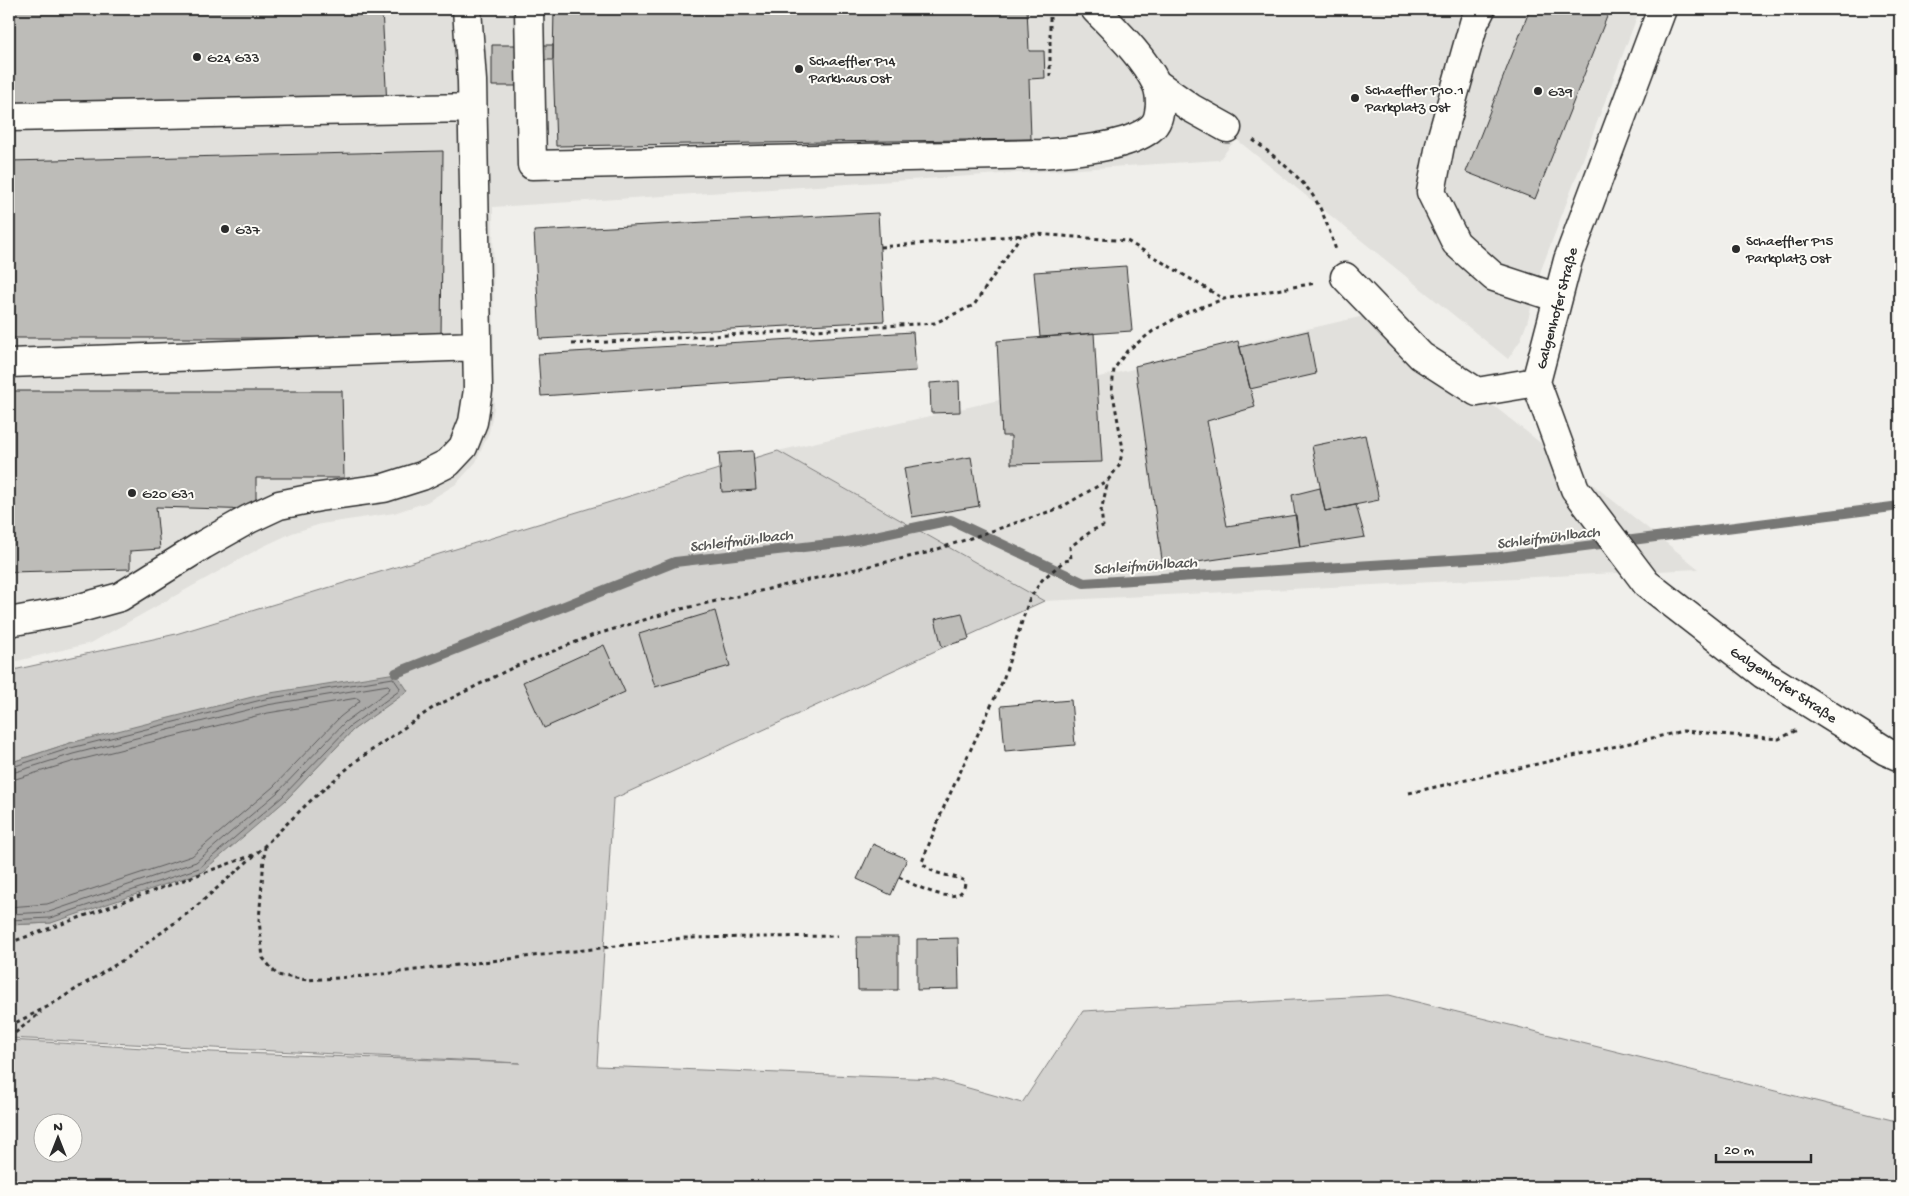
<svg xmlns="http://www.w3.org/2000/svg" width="1909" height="1196" font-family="'Gochi Hand',sans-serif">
<rect width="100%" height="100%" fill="#f0efeb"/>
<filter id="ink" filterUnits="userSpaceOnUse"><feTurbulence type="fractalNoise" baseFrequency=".02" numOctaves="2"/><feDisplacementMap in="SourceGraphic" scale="10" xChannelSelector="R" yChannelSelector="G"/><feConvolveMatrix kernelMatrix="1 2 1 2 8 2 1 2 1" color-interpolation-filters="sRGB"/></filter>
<g filter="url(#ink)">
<path fill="#e1e0dc" d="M9,9h1631l-99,261 -14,53 -7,18 -12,18 -272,-220 -17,21 -726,47 1,200 -5,25 -13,30 -20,22 -29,18 -33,11 -73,11 -29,9 -30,14 -171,96 -82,20z
M1377,313l322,256 -655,32 -266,-150z"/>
<path fill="#d3d2cf" stroke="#7f7e7d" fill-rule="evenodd" d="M778,451l266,150 -431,198 -16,267 339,13 86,24 61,-92 306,-16 511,127v65h-1891v-147l203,12 308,11 -511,-25v-113l42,-2 235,-123 67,-70 55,-40 -338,53 -61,20v-92l167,-37zM42,1124h30v30h-30z"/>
<path fill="#aaa9a7" stroke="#777775" d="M396,673l12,18 -55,39 -67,70 -84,72 -151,51 -42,2v-162l61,-20 194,-49z"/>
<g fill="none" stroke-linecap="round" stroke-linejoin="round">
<path stroke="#5e5d5d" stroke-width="1" d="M9,768l62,-20 194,-49 128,-21 7,10 -1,3 -50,36 -67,70 -83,71 -149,50 -41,2
M9,774l64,-20 194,-49 121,-20 2,2 -1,3 -44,32 -67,70 -82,70 -147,50 -40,2
M9,781l66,-20 193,-48 89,-15 3,2 -1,2 -19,15 -67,70 -81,69 -145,48 -38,3"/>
<path stroke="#777775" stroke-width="10" d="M396,673l279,-111 172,-20 104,-22 133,63 415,-26 401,-51"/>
</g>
<path fill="#bdbcb8" stroke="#2b2b2b" d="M9,9h373l5,97 -378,4z
M554,9h473l2,42h15l1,27 -16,1 2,60 -475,7 -3,-86z
M1530,9h80l-75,190 -69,-27z
M492,45h61v15h-35v26h-26z
M443,151l-2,187h-430v-41h-2v-136z
M878,213l6,108 -344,18 -6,-108z
M1126,266l6,65 -92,6 -6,-65z
M1308,331l8,43 -66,15 -10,-42z
M913,332l3,39 -375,25 -3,-42z
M1094,333l8,129 -91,2v-28h-9l-5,-95z
M1238,341l17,66 -48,14 20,105 69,-11 4,32 -137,20 -28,-201z
M959,381l1,31 -29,1 -1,-30z
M9,391h333l2,87h-88v32l-100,-3 4,42 -30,2v18l-121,3z
M1365,435l14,65 -54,11 -13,-65z
M753,451l3,39 -34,2 -3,-39z
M971,457l8,49 -67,11 -8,-49z
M1320,488l5,23 31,-6 9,32 -65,10 -8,-52z
M715,611l15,55 -75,21 -16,-53z
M962,613l7,26 -27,8 -7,-28z
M604,645l21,47 -81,36 -21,-46z
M1071,700l4,45 -70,6 -4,-45z
M873,844l34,15 -16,36 -34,-16z
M857,937h41v53h-40z
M958,938l1,51 -42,1v-51z"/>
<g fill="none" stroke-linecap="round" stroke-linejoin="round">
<defs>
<path id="minor" d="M529,9l3,156 510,-11c30,-3 84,-6 108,-25 8,-6 9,-14 10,-24 0,-6 -1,-16 -4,-22 -14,-28 -40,-52 -61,-74
M1481,9l-7,14 -33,117 -10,52 25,51 38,34 64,21
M1662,9l-94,251 -32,122 39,107 71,94 117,91 123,77 14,6
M1157,84l34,24 36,20
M9,117l463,-9
M1345,277l76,79 56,36 59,-10
M9,363l468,-17
M9,622l60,-11 51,-14 83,-52 46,-26 30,-14 40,-8 65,-9 38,-12 26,-13 15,-16 10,-25 5,-32 -6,-309 -5,-72"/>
</defs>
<use href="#minor" stroke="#2b2b2b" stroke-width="31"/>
<path stroke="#2b2b2b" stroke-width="3" stroke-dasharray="4 4" stroke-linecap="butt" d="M1050,9v69
M1253,140c19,14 40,31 55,49 14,17 21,41 28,61
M880,247l156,-13 91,7 97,58
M572,344l363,-21 39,-18 47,-70
M1409,793l274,-62 96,8 18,-9
M265,846l-6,74 4,38 14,17 30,5 59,-4 318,-38 154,-2
M899,877c13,7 66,36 66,4 -14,-7 -34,-5 -43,-19l21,-53 60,-129 26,-80 13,-20 22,-19 7,-1 -1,-13 23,-17 10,-4 -2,-15 7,-30
M9,943l244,-88
M9,1026l38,-19 81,-50 64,-47 64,-56 52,-51 48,-42 78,-54 80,-40 77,-31 86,-26 249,-57 134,-45 48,-28 11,-14 4,-17 -11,-60 2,-20 13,-18 26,-20 34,-19 37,-13 92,-16
M9,1038l32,-26"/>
<use href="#minor" stroke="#fdfcf7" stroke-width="28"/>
</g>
</g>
<g fill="#2b2b2b" stroke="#fdfcf7" stroke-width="2">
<circle cx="197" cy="57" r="5"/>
<circle cx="799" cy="69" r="5"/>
<circle cx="1538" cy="91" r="5"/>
<circle cx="1355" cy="98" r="5"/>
<circle cx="225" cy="229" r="5"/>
<circle cx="1736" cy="249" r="5"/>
<circle cx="132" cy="493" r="5"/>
</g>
<g text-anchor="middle" stroke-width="4" stroke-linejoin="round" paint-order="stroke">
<g font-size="15" fill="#2b2b2b" stroke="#fdfcf7" text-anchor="start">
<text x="207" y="62">G24 G33</text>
<text x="809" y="65">Schaeffler P14<tspan x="809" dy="17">Parkhaus Ost</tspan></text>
<text x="1365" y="94">Schaeffler P10.1<tspan x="1365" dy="17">Parkplatz Ost</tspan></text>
<text x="1548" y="96">G39</text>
<text x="235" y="234">G37</text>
<text x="1746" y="245">Schaeffler P15<tspan x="1746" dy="17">Parkplatz Ost</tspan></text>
<text x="142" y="498">G20 G31</text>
</g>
<g font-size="15" fill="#2b2b2b" stroke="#fdfcf7">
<text transform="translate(1556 308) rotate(-75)" y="5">Galgenhofer Straße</text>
<text transform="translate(1784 684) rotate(34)" y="5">Galgenhofer Straße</text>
</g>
<g font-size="16" font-style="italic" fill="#575756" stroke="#fdfcf7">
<text transform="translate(1548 536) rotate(-7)" y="6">Schleifmühlbach</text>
<text transform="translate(741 539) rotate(-7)" y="6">Schleifmühlbach</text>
<text transform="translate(1145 564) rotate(-4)" y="6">Schleifmühlbach</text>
</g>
</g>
<rect width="1909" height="1196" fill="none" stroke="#fdfcf7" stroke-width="30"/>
<rect x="15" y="15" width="1879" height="1166" fill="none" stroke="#2b2b2b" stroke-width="2" filter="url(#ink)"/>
<g transform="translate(58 1138)"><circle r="24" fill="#fdfcf7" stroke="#a9a8a5"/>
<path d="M0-4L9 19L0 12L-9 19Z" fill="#2b2b2b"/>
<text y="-8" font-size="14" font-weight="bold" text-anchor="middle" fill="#2b2b2b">N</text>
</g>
<path d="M1716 1154v8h95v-8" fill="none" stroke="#2b2b2b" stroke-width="2.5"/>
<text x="1724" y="1154" font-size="15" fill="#2b2b2b" stroke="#fdfcf7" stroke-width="4" paint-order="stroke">20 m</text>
</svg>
